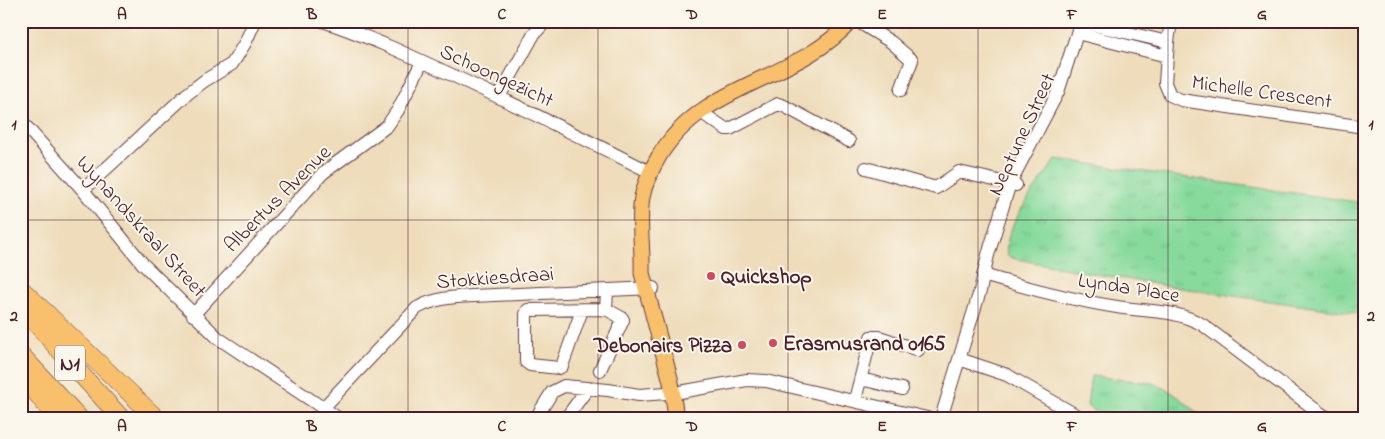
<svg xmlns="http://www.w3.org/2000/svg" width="1385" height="439" font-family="'Indie Flower',sans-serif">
<defs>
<pattern id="grass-tufts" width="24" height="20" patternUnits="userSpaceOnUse" patternTransform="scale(1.25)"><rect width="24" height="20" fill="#87da9c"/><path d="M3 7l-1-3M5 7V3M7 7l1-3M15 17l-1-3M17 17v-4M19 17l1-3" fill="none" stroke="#76bb87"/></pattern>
</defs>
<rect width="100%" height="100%" fill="#fbf7ec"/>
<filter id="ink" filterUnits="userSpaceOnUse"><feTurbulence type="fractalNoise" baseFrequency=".02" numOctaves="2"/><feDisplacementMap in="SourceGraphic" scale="10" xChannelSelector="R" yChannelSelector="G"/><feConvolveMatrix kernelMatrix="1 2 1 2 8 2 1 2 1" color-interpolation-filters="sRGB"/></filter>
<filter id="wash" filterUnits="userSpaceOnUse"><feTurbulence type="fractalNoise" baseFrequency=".0096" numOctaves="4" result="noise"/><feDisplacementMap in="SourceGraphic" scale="20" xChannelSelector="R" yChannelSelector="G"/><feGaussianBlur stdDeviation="1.12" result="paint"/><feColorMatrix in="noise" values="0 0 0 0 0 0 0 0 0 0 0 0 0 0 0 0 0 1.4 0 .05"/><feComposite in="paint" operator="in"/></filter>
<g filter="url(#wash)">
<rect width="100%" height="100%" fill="#eedcba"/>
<path fill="url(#grass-tufts)" stroke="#687c64" d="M1056,159l308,44v111c-118,-16 -236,-32 -352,-56l-5,-3c-5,-28 34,-73 49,-96z
M1091,376l61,7c21,7 35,21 51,35h-97l-19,-12z"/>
</g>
<g filter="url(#ink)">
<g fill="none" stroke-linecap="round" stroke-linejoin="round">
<defs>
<path id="minor" d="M323,21c45,15 88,35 131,55 66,31 131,63 196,96
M857,21l34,21 21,18 -11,30
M1171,21l-3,21 -3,41 5,12 11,5 183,27
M1081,22l87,20
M1077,33l90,23
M499,97l35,-63 12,-13
M699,111l27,18h4l48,-25 6,2 65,35
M21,121l62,69 60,74 75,74 120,80
M866,168l70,20 23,-16 57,13
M83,190l104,-96 17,-13 28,-17 13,-21 10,-22
M983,275c44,13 89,25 134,32 31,5 58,2 86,18l117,88 8,5
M582,310l-20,56 -3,2 -29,-3 -4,-3v-48l2,-4 78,-1 1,-18
M193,315l130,-142 64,-47 11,-16 24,-48
M959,359l48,16 74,43
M600,370l23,-50 -1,-2 -16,-9
M861,379l41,10
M855,400l16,-63h8l39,13
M324,407l93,-99c18,-10 36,-11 56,-12l180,-8
M536,418l16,-26 12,-6 44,4 31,5 41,-3 67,-12 19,1 161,37
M566,418l22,-30
M941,418l39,-127 8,-36 22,-72 48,-91 23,-71"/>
<path id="major" d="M676,418l-5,-36 -29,-109c1,-26 -4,-50 0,-76 3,-14 9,-27 16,-39 45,-77 137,-75 193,-137"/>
<path id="highway" d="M21,289l135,129
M21,306l56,64 44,48
M21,355l58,63
M21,373l35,45"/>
</defs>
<use href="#minor" stroke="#633b40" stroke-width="14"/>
<use href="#major" stroke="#633b40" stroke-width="17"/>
<use href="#highway" stroke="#633b40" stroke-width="19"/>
<use href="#minor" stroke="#fff" stroke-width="12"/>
<use href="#major" stroke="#f8bf6c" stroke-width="15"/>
<use href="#highway" stroke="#f8bf6c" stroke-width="18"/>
</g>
</g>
<path fill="none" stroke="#4a1f2b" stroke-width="1" stroke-opacity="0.55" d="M218,21v397M408,21v397M598,21v397M788,21v397M978,21v397M1168,21v397M21,220h1343"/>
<g fill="#d1495b" stroke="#fbf7ec" stroke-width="2">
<circle cx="711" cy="276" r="5"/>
<circle cx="773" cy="343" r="5"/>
<circle cx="742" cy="345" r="5"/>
</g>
<g text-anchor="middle" stroke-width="4" stroke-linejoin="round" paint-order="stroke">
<rect fill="#fbf7ec" stroke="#7f6065" stroke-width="1" x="55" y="345.5" width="30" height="35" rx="4"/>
<g font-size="20" font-weight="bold" fill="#4a1f2b">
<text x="70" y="370">N1</text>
</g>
<g font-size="21" fill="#4a1f2b" stroke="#fbf7ec">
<text transform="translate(497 75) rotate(25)" y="7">Schoongezicht</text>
<text transform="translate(1262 91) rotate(8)" y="7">Michelle Crescent</text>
<text transform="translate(1021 134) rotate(-65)" y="7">Neptune Street</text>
<text transform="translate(277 198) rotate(-45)" y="7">Albertus Avenue</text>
<text transform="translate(142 226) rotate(48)" y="7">Wynandskraal Street</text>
<text transform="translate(495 277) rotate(-4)" y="7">Stokkiesdraai</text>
<text transform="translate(1129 287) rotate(9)" y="7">Lynda Place</text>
</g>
<g font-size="21" font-weight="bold" fill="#4a1f2b" stroke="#fbf7ec" text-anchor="start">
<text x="721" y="283">Quickshop</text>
<text x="783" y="350">Erasmusrand 0165</text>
<text x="732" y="352" text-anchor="end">Debonairs Pizza</text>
</g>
</g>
<rect width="1385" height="439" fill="none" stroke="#fbf7ec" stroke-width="55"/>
<rect x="28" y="28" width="1330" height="384" fill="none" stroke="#4a1f2b" stroke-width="2"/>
<g font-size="16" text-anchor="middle" font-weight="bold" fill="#4a1f2b">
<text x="122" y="19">A</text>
<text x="312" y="19">B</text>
<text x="502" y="19">C</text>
<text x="692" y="19">D</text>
<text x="882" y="19">E</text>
<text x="1072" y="19">F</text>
<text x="1262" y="19">G</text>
<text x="14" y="129">1</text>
<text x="1371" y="129">1</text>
<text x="14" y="321">2</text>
<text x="1371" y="321">2</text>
<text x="122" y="431">A</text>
<text x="312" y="431">B</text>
<text x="502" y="431">C</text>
<text x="692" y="431">D</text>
<text x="882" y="431">E</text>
<text x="1072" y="431">F</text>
<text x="1262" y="431">G</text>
</g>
</svg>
